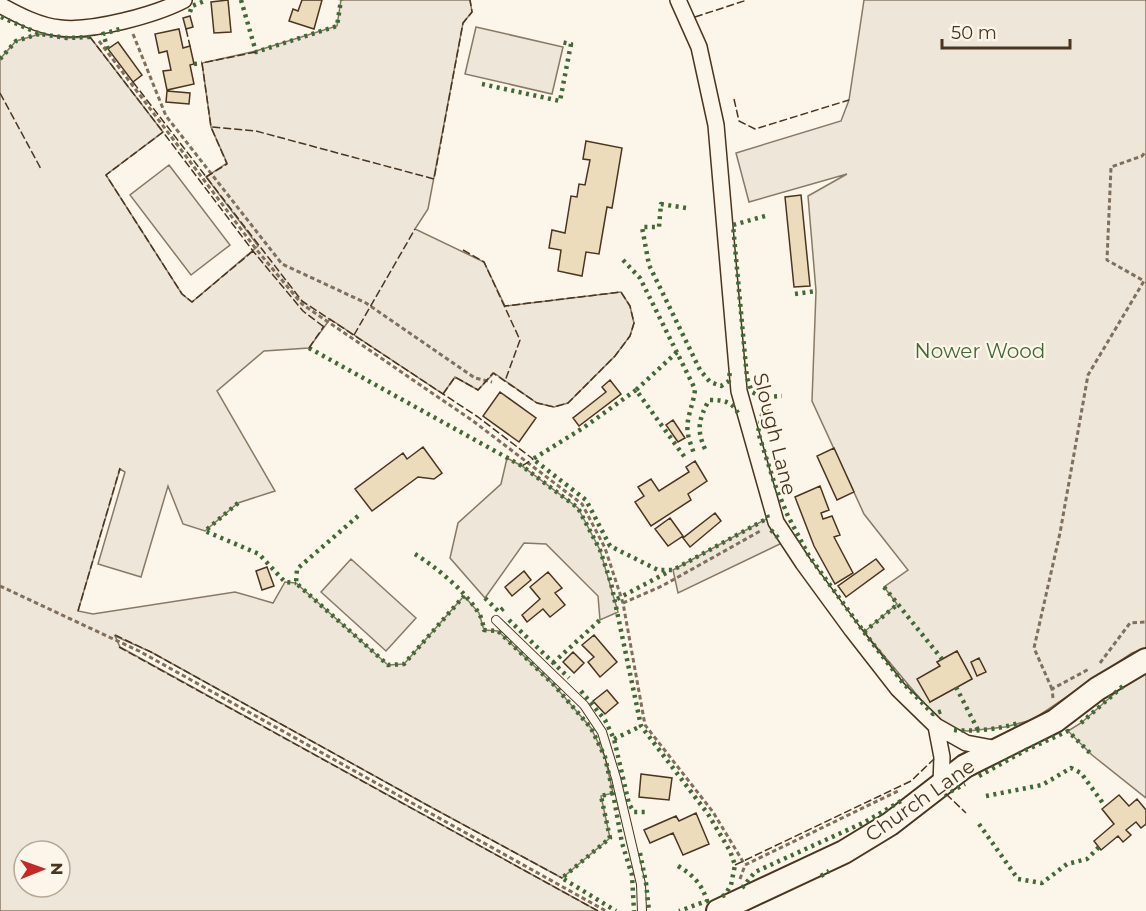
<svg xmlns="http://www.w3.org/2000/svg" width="1146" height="911" font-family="Montserrat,sans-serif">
<rect width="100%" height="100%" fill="#fbf6e9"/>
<path fill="#ede6d9" stroke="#887966" stroke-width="1.5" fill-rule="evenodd" d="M341,0h129l2,12 -9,11 -35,186 -13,20 69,33 21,44 116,-14 9,14 4,17 -4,13 -15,20 -47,47 -14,4 -17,-4 -43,-30 -16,17 -23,-13 -12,17 -113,-75 -21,29 -45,3 -47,40 58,100 -37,12 -33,28 -22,-7 -15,-38 -27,91 -43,-13 27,-92 -5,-3 -42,142 15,3 142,-22 38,11 12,-21 11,1 92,82 16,-1 60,-68 15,17 5,17 14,1 56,54 37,43 14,29 8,36 -12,3 9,42 -48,40 -135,-73 -276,-153 -36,-16 5,11 478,264h-598v-852l16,-18 24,-7 27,4 23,-1 73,95 -57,43 76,119 10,8 66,-56 -52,-69 21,-14 -16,-36 -9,-64 54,-12 81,-25zM24,851h36v36h-36z
M864,0h282v648l-14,5 -100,67 -27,7 -37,4 -14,-1 -21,-16 -69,-82 33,-28 -13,-17 24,-17 -44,-56 -52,-113 4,-110 -8,-95 39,-22 -98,28 -13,-49 105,-32 8,-21zM957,651l15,28 -42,23 10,-36 -3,-4z
M476,27l87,20 -11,47 -87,-20z
M169,165l61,80 -39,30 -61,-80z
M507,458l15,8 56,42 22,42 18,62 -18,8 -2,-24 -52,-52 -22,-1 -39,55 -35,-40 8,-35 43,-39z
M768,518l3,12 11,13 -104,50 -5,-23z
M351,559l65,59 -30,33 -65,-59z
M1146,673v125l-54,-43 -24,-24 13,-8 42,-37z"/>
<path fill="#ecdcbc" stroke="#4a3520" stroke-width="1.5" d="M228,0l3,32 -17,1 -3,-31z
M302,0h20l-8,29 -25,-8 4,-12 5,2z
M190,16l3,11 -7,2 -3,-11z
M179,29l4,19 7,-2 4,18 -4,1 4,19 -27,6 -4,-19 8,-1 -4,-19 -8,2 -4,-19z
M118,42l24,33 -9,7 -25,-33z
M167,91l23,2 -1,11 -23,-2z
M586,141l36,7 -10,60 -5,-1 -8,47 -13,-2 -4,24 -24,-5 3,-21 -12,-2 3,-18 13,3 6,-37 6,1 2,-13 6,1 5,-25 -7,-1z
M801,195l9,91 -16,1 -9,-90z
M610,380l11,14 -42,32 -6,-8 33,-26 -4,-5z
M500,392l36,26 -17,24 -36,-26z
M673,420l12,18 -7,4 -12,-17z
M423,447l19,26 -8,6 -16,-2 -46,34 -17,-22 48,-36 4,6z
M834,448l20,44 -17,8 -20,-44z
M695,461l12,20 -19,13 3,6 -40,26 -16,-24 9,-6 -6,-9 13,-8 8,12 30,-19 -3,-5z
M820,486l9,24 -8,3 2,6 9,-3 8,19 -6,2 19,36 -18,11 -21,-38 -19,-49z
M715,513l6,8 -31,26 -7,-9z
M670,518l13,18 -15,10 -13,-17z
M876,559l8,10 -38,28 -8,-11z
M267,567l7,19 -12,4 -6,-19z
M524,571l7,9 -19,16 -7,-9z
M548,572l14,16 -7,5 10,12 -15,12 -7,-8 -16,13 -5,-7 18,-16 -10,-12z
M594,635l23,27 -17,15 -12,-15 6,-5 -12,-12z
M957,651l15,28 -42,23 -13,-23 23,-13 -3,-4z
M573,652l11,11 -10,10 -11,-11z
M979,658l7,14 -9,4 -6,-14z
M607,690l11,13 -13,11 -12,-13z
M641,774l31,4 -3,22 -30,-3z
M1119,795l10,11 8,-7 9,11v14l-5,4 -5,-6 -10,8 5,5 -8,7 -5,-6 -17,14 -7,-9 20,-17 -12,-15z
M696,813l13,31 -26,11 -10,-22 -23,10 -6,-13 32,-14 3,5z"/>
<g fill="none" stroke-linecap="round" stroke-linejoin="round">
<defs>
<path id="lane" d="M496,620l88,85 18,27 14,46 25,106 1,27"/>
<path id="street" d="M678,0l21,47 17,78 23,266 37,131 27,41 49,67 46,59 38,37 30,17 32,6
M0,5c18,10 39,21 60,23 32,4 95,-13 124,-28
M936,726l6,31 -1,27"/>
<path id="secondary" d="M718,911l126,-59 46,-28 75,-58 90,-45 42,-32 49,-29"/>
</defs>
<use href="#lane" stroke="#4a3520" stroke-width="10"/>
<use href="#street" stroke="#4a3520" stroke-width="18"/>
<use href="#secondary" stroke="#4a3520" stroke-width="26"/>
<path stroke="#7f6f5c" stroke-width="3" stroke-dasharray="4.5 3" stroke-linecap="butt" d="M133,34l33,82 116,148 84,39 109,75 17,4
M99,41l157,208 46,55 171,117 109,83 23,44 18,55 22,122 68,87 32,53
M0,586l139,65 467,260
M623,603l39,-17 100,-56
M1100,663l30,-40 16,-1
M1052,689l-18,-41 26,-115 28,-158 56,-94 -37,-21 4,-93 31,-11 4,-5
M1053,698l-1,-9 37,-20
M740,879l5,-14 153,-74"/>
<use href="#lane" stroke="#fbf6e9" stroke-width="8"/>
<use href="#street" stroke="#fbf6e9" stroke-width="15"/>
<use href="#secondary" stroke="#fbf6e9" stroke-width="22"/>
<path stroke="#436837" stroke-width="4.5" stroke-dasharray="3 4.5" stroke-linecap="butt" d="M241,0l15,52 81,-26 4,-26
M190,12l2,-6 15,-6
M1,17l39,17 27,4 23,-1
M108,49l-5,-15 17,-5
M0,59l16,-18 23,-7
M194,64l8,-1
M482,84l78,17 11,-57 -10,-2
M686,208l-25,-4 -2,23h-17l7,38 51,105 10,12 11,4 8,-5 1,-12
M765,216l-32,9 14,153 5,14 10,5 20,-1
M623,260l17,18 55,111c-1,15 -10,30 -7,45 1,7 4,13 6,20
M795,294l21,-3
M309,348l213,118 56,42 22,42 11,33 30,143 67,88 22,37 5,14 -4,20 -6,10 -5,2
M677,352l-41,38 50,69
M636,390l-53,38 -50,31 53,41 24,46 48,24h15l95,-52 -1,-3
M770,411l-8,4 -4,17 17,53 13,31 21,40 55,76 39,51 30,31 9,-3
M705,449c-9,-20 -6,-30 4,-49 15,0 23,1 30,15
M238,503l-33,28 54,23 26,28 11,1
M358,516l-61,53 -1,14 92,82 16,-1 60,-68
M771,530l10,11
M415,554c21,13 50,37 63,58 4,5 5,13 6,18l14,1 56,54 37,43 14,29 8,36 9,50 10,32 2,36
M884,587l58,72
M485,598l14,14 7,-6
M617,599l53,-28
M509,620l60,58
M864,632l34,-28
M553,663l47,-43
M956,687l22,43
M581,691l24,29 9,19 15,65 5,8h11
M1081,723l42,-37
M954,730c22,2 44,-1 65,-7
M614,739l27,-13
M979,776l47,-26 42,-19 24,24
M613,793l-12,3 9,42 -48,40 54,33
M944,795l21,-11
M986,796l56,-11 29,-17 10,5 24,33
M979,824l39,55 24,4 25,-19 20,-5 12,-12
M640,853l6,30 3,28
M678,866c15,9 24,18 29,35l-28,10
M821,876l8,-5
M742,888l13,-16 110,-50 36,-21"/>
<path stroke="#4a3520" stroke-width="1.5" stroke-dasharray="8 3" stroke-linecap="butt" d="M695,17l52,-17
M186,29l4,17
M90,37l73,95
M256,52l-54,11 9,64 45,4 178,48 29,-156 9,-11 -2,-12
M133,82l169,219 176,116 55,42 -11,7
M0,93l41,76
M734,99l5,22 16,8 94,-29
M206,177l21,-13 -16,-37
M463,250l21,12 36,78 -15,41
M253,251l-61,51 -10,-8 -76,-119 57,-43 90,119 50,60 21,16
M354,335l61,-106
M309,348l15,-22
M443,394l12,-17 23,13 15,-17 44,30 17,4 14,-4 47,-47 15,-20 4,-13 -4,-17 -9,-14 -116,14
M78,611l42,-143
M115,635l36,17 276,153 135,73
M119,647l479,264
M946,794l20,19
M735,865l176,-84 23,-22"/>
</g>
<g text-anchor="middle" stroke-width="4.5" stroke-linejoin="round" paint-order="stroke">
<g font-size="20" fill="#436837" stroke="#fbf6e9">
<text x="980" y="358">Nower Wood</text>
</g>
<g font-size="20" fill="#4a3520" stroke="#fbf6e9">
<text transform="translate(775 434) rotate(76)" y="7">Slough Lane</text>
<text transform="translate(920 800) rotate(-35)" y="7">Church Lane</text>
</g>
</g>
<g transform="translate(42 869) rotate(89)"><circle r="28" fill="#fbf6e9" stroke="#b4a999" stroke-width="1.5"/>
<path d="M0-4.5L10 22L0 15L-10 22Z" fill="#c62828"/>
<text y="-9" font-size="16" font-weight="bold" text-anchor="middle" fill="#4a3520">N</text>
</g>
<path d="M942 39v9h128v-9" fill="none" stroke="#4a3520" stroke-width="3"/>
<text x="951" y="39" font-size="18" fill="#4a3520" stroke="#fbf6e9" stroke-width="4.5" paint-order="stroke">50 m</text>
</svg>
